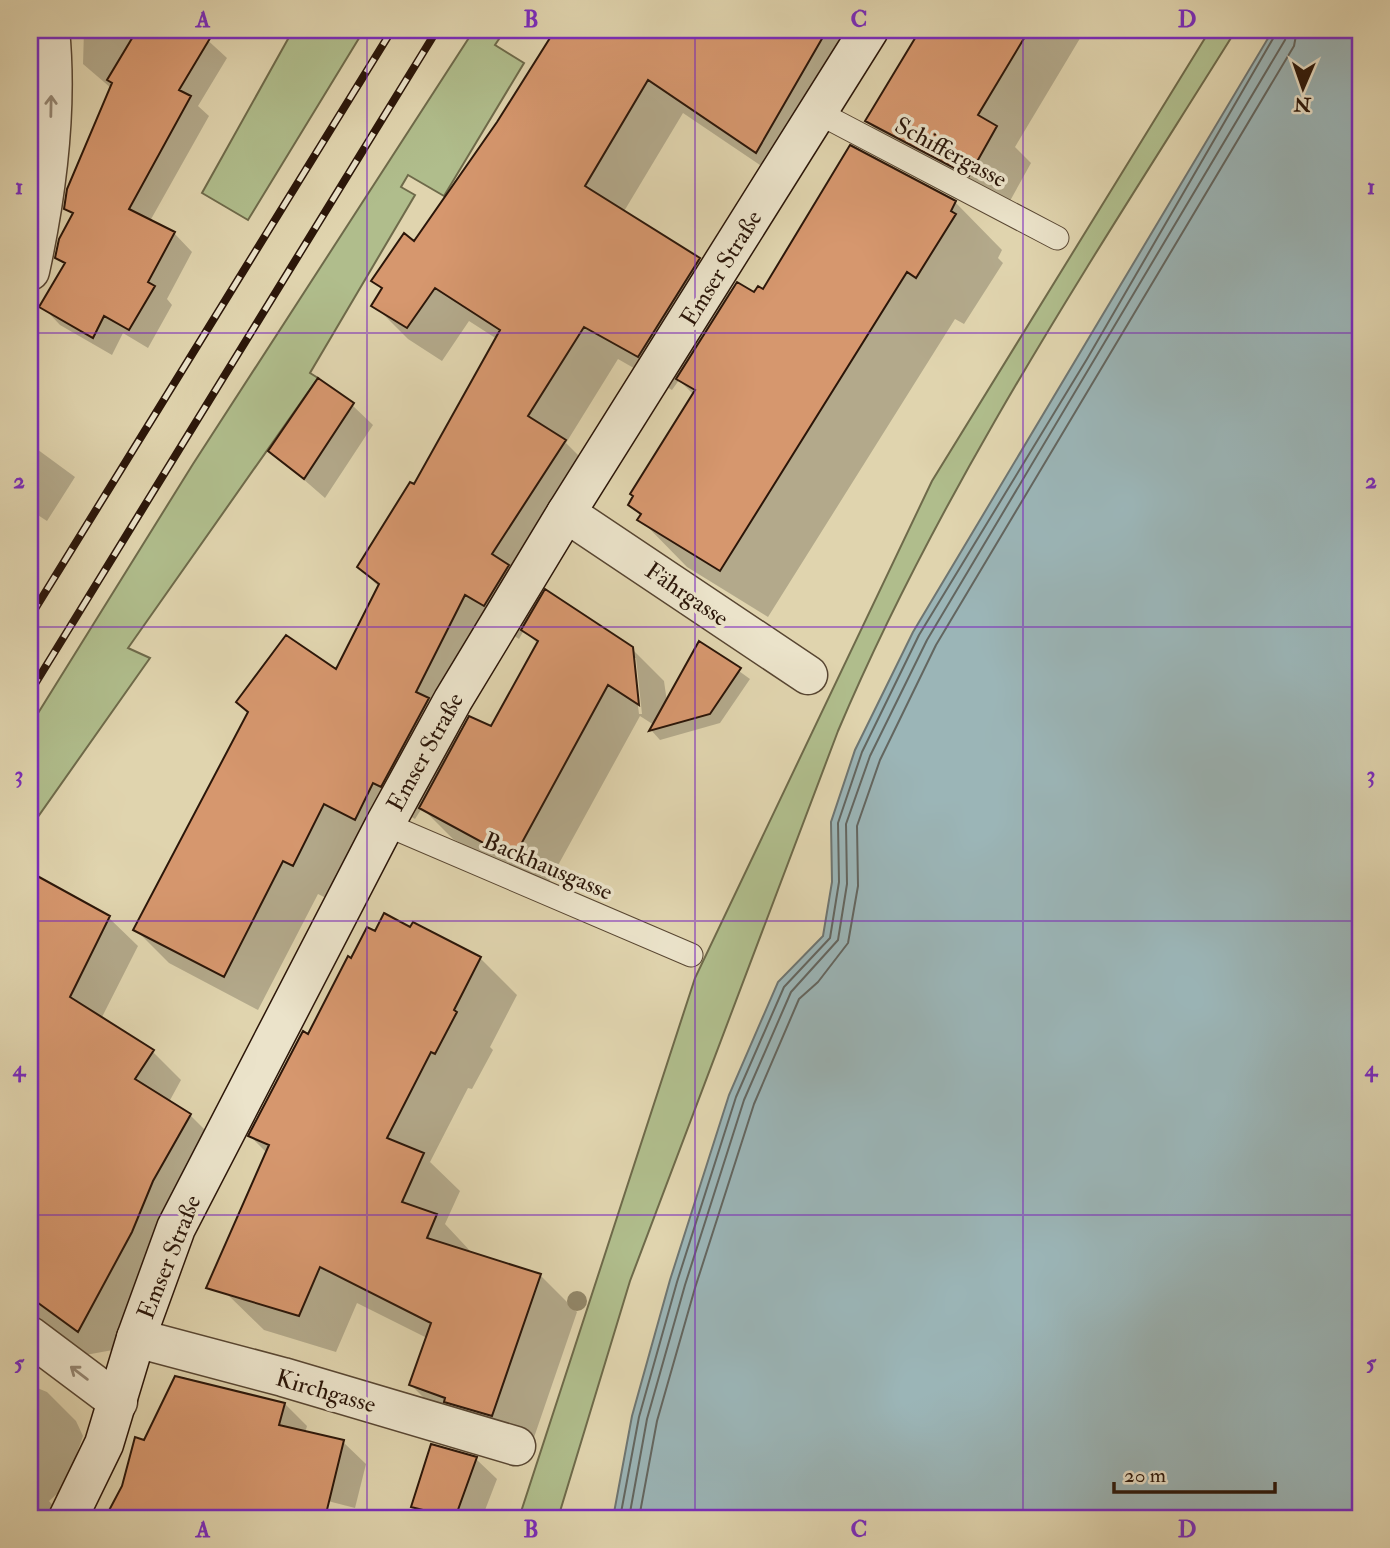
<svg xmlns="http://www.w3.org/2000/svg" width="1390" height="1548" font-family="'IM FELL Double Pica',serif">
<rect width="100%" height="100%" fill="#e0d4ae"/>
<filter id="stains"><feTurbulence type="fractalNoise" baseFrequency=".00286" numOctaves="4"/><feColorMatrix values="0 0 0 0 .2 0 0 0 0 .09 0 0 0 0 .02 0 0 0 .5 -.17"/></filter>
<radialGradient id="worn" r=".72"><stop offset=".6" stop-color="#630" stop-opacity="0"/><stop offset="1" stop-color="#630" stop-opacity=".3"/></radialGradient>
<path fill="#b0bd8c" stroke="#6e6a4a" stroke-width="2" d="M293,30h71l-116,190 -46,-27z
M474,30h31l-10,15 29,18 -80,133 -36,-21 -7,12 14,8 -105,178 8,5 -190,270 22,10 -120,170v-102l163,-262z
M1210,30h26c-142,227 -293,453 -398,701l-208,550 -72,237h-39l176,-540 237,-497z"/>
<path fill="#9bb5b7" stroke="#6e7571" stroke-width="2" d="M1273,30h87v1488h-747l19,-102 38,-136 59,-185 49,-113 45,-46 9,-54 -1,-60 24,-72 58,-118z"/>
<path fill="#0003" fill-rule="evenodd" d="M84,30h122l-4,5 25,23 -29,48 11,10 -59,105 24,12 18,19 -25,47 5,6 -24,43 -25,-15 -11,22 -52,-30 -18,-19 23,-41 -8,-8 16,-41 -7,-8 45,-120 -28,-24z
M558,30h322l-89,156 -108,-73 -60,100 76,47 33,33 23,2 200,-93 47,48 -4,8 5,5 -39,61 -9,-5 -187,298 -81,-50 -47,-48 1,-3 -11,-11 64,-110 -15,-15 -7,10 -54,-31 -52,84 33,33 -72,110 14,14 91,49 32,32 3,21 33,-59 50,36 -30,44 -60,17 -9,-10 3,-5 -14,-9 -95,173 -92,-50 -31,-31 -7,11 -7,-4 -80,84 -10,-5 -60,116 -89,-47 -34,-34 114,-215 -11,-12 99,-30 42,-85 -20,-20 56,-80 82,-148 -28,-18 -27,40 -34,-22 -34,-34 9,-15 -10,-10 41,-37 84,-120zM500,627l19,12 5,-9 14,14 -47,84 -29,5 -10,-11zM632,658h4l6,56h-3z
M921,30h164l-70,117 16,16 -26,47 -103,-54 -35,-35z
M352,405l21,20 -48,73 -54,-47z
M30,444l45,33 -28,44 -17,-11z
M30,874l79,44 29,28 -37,73 51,32 29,29 -12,22 21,13 29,29 -106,206 -83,15z
M411,929l69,29 37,37 -27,52 3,3 -21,39 -4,-1 -38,74 30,29 -15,33 28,30 67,21 37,37 -48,140 -81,-30 -37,-37 16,-47 -70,-35 -21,49 -72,-22 -37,-36 40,-141 -17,-17 102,-176 24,-27z
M182,1377l103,27 22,22 -2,7 38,9 23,22 -11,44 -152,-39 -12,37 32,12h-108l7,-29z
M30,1385l17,7 29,29 7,15 -18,51 -16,14 6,7 -11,10h-14z
M432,1446l44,13 21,20 -15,39h-58l-11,-11z"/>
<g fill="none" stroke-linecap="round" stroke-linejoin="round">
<path stroke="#636660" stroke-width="2" d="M620,1518l19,-101 38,-135 59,-185 48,-110 46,-49 9,-56 -1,-59 24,-71 57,-117 168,-276 191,-329
M629,1518l18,-99 38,-134 59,-185 47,-108 47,-52 9,-56 -1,-60 24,-68 57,-116 358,-600 2,-10
M639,1518l18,-97 38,-133 59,-184 45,-105 19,-17 30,-39 10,-57 -1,-60 23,-66 56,-115 358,-599 3,-16"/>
</g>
<path fill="#d6976e" stroke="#2b1609" stroke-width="2" d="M137,30h78l-36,60 12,6 -62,113 46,23 -27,50 7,4 -26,44 -25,-14 -11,22 -54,-31 26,-44 -10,-5 4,-19 14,-26 -9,-4 3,-20 45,-106 -5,-3z
M555,30h272l-71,123 -108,-73 -63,106 115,72 -62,99 -54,-30 -56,89 38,24 -74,114 17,11 -25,41 -19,-11 -49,97 13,6 -48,89 -8,-4 -18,37 -31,-16 -31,62 -10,-5 -59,116 -91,-47 115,-218 -12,-10 50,-67 50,34 43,-85 -22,-17 53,-85 4,2 86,-154 -65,-42 -28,40 -36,-22 11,-18 -11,-7 33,-48 10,8 83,-119z
M920,30h109l-51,85 19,11 -28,50 -104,-55z
M850,145l106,56 -5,10 5,3 -40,64 -9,-6 -187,299 -83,-51 4,-6 -13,-9 5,-9 -3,-2 65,-104 -19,-11 61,-97 17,10 4,-6 5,3z
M318,378l36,25 -50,76 -36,-28z
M545,589l88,58 6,58 -31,-20 -95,174 -94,-51 50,-92 22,10 47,-85 -17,-11z
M699,641l42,27 -31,46 -61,17z
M30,872l80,44 -40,81 84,53 -19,29 56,35 -38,67 -21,51 -54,100 -48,-35z
M384,913l26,14 3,-5 68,35 -27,53 3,2 -22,42 -4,-2 -44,86 37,15 -22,49 35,12 -10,24 114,36 -49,142 -48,-14 1,-4 -36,-13 22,-62 -111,-56 -21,49 -93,-28 63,-143 -21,-9 55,-105 5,3 40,-78 3,2 16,-31 8,4z
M175,1376l110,27 -6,22 65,15 -19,78h-220l17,-32 13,-49 9,3z
M431,1444l46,13 -22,61 -44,-11z"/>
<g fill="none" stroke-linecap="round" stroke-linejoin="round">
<defs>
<path id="lane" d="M819,113l238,125
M385,824l306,131"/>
<path id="street" d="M30,271c17,-78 28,-161 20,-241
M566,513l242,162
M30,1336l88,66
M136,1338l147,39 233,69"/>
<path id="secondary" d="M68,1518l36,-74 32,-106 40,-110 209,-404 68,-124 113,-187 303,-483"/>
</defs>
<use href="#lane" stroke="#584632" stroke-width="25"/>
<use href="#street" stroke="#584632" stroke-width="41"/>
<use href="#secondary" stroke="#2b1609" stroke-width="41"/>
<use href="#lane" stroke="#ebe3ca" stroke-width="23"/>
<use href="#street" stroke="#ebe3ca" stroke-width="38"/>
<use href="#secondary" stroke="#ebe3ca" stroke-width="38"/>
<defs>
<path id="rail" d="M30,617l362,-587
M30,692l407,-662"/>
</defs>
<use href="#rail" stroke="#2b1609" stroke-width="8"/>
<use href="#rail" stroke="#ebe3ca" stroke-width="5" stroke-dasharray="16" stroke-linecap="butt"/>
</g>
<circle fill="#928769" cx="577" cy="1301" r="10"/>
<defs><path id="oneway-shaft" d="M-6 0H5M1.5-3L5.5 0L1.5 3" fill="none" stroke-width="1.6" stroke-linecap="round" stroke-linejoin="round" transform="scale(1.75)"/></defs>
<g stroke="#958773">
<use href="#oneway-shaft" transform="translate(51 106) rotate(-89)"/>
<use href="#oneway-shaft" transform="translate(79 1373) rotate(-143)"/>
</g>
<path fill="none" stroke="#7b2cbf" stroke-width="2" stroke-opacity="0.55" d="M367,30v1488M695,30v1488M1023,30v1488M30,333h1330M30,627h1330M30,921h1330M30,1215h1330"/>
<g text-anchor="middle" stroke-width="7" stroke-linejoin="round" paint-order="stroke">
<g font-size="24" fill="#2b1609" stroke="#ebe3ca">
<text transform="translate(951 152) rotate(28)" y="8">Schiffergasse</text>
<text transform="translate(721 268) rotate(-58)" y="8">Emser Straße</text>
<text transform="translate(687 594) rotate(34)" y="8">Fährgasse</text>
<text transform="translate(425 752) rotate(-61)" y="8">Emser Straße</text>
<text transform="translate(548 866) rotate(23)" y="8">Backhausgasse</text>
<text transform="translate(169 1257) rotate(-68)" y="8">Emser Straße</text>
<text transform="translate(326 1391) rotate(16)" y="8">Kirchgasse</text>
</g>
</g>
<rect width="1390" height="1548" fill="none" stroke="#e0d4ae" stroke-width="77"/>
<g transform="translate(1303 88) rotate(182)" stroke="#ebe3ca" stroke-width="5" paint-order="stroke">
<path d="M0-5L12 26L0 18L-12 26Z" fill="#2b1609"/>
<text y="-10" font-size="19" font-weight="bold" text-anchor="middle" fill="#2b1609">N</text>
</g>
<path d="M1114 1482v10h161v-10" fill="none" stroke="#2b1609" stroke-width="3.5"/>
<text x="1124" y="1482" font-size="21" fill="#2b1609" stroke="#ebe3ca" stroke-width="5" paint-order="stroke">20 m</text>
<rect x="38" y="38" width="1314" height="1472" fill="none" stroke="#7b2cbf" stroke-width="2.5"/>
<g font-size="23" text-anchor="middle" font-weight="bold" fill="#7b2cbf">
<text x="203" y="27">A</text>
<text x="531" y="27">B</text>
<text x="859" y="27">C</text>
<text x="1187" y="27">D</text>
<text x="19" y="194">1</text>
<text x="1371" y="194">1</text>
<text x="19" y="488">2</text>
<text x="1371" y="488">2</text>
<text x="19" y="782">3</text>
<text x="1371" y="782">3</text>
<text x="19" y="1076">4</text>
<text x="1371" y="1076">4</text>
<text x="19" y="1370">5</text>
<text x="1371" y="1370">5</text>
<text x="203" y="1537">A</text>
<text x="531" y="1537">B</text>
<text x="859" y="1537">C</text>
<text x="1187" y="1537">D</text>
</g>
<rect width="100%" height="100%" filter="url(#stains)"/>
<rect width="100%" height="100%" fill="url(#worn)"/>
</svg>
